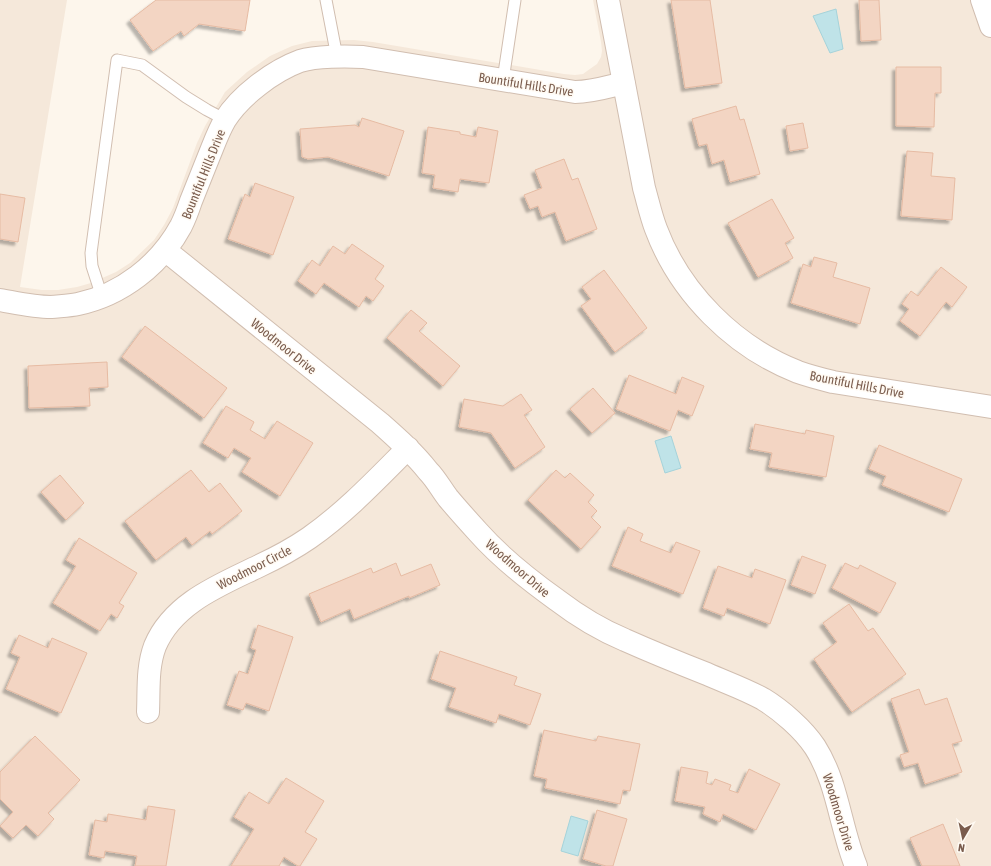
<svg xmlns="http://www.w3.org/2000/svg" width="991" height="866" font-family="'Asap Condensed',sans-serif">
<defs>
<filter id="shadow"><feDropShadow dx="-3.5" dy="3.5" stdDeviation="1" flood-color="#0004"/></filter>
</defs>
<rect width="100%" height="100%" fill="#fdf6ec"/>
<path fill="#f5e8da" d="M0,0h67l-47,287 22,3h16l19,-3 14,-4 25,-11 14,-9 24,-23 10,-15 9,-17 24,-65 8,-17 20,-34 22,-20 23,-16 22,-10 20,-5 42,-1 19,2 191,32 11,1 8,-1 4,-3 10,-7 4,-7 1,-6 -1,-9 -8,-42h398v866h-991z"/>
<path fill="#bfe3e8" stroke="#a5d3da" d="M836,9l7,40 -13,4 -17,-37z
M671,436l10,32 -16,5 -10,-32z
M571,816l17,5 -10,35 -17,-5z"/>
<path fill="#f3d5c3" stroke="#e6bba3" filter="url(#shadow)" d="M156,0h94l-5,31 -46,-7 -15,12 -3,-5 -28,20 -23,-31z
M671,0h39l12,83 -37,5z
M859,0h20l2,40 -20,1z
M896,67h45v26h-6l-1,34 -38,-1z
M736,106l4,14 4,-1 16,55 -30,8 -6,-22 -12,4 -5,-20 -8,2 -7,-27z
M362,118l42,13 -15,45 -61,-19 -20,2 -6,-2 -2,-28 55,-4 4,2z
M803,123l5,25 -18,3 -4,-25z
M428,127l32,5v2l16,3 2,-10 20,4 -9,52 -29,-4 -2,13 -25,-4 2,-13 -13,-2z
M907,151l26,2 -2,23 24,2 -3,42 -51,-4z
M564,159l8,21 6,-2 19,51 -31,12 -11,-29 -13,5 -4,-11 -8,3 -6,-14 18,-7 -7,-18z
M255,183l39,14 -21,58 -45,-16 17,-45 5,3z
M0,194l25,4 -7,44 -18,-3z
M772,199l22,39 -9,5 8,15 -35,19 -30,-54z
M352,244l32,22 -9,13 9,7 -11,15 -7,-5 -7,11 -35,-24 -8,11 -18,-13 14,-21 8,6 13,-20 12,8z
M814,257l23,6 -4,14 37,11 -10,36 -69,-21 12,-39 8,3z
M941,267l26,20 -15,20 -6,-5 -26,34 -20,-15 9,-12 -7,-5 9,-13 7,5z
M604,270l43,58 -32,24 -34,-46 10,-7 -9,-12z
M411,310l16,13 -8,8 41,35 -17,20 -56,-48z
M145,326l82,62 -23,30 -82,-61z
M107,362l1,25 -19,1 1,18 -61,2 -1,-42z
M629,375l47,19 6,-17 22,9 -12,30 -14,-6 -8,21 -54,-22z
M593,388l22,25 -23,20 -22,-24z
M521,394l11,16 -8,5 21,32 -30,21 -24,-35 -32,-6 5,-28 39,7z
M226,406l28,16 -4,8 15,9 12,-18 36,22 -33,53 -38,-24 9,-14 -17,-10 -6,10 -25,-15z
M755,424l50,10 1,-4 28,6 -8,41 -57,-10 3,-14 -22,-4z
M879,445l83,34 -13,33 -67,-27 4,-9 -17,-7z
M191,470l18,22 11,-9 22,28 -30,23 -2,-3 -18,14 -6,-8 -30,23 -31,-39z
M556,470l9,8 5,-5 24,22 -6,7 9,9 -6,6 10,10 -20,22 -53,-49z
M60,475l24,28 -18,17 -25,-28z
M628,527l15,7 -3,7 31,12 5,-11 24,9 -17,43 -71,-28z
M79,538l58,35 -18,30 5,3 -7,12 -6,-4 -11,17 -47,-28 23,-37 -10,-6z
M802,556l24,9 -11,29 -24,-9z
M396,563l5,13 30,-12 9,21 -31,13v-2l-55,23 -4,-10 -29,13 -12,-28 62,-26 2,5z
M845,563l13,6 2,-4 36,18 -16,30 -48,-25z
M718,566l34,12 3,-9 31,11 -16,44 -43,-16 -3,8 -21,-8z
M849,604l19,27 5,-3 33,46 -54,38 -38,-53 23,-17 -14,-19z
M258,625l35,12 -24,74 -23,-8 -3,7 -16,-5 12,-34 9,3 8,-24 -5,-2z
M19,635l29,13 4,-10 35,15 -26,60 -55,-24 14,-32 -9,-4z
M440,651l77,26 -3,8 27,9 -11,31 -31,-11 -3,9 -47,-16 7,-19 -25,-9z
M919,689l6,16 22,-7 15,43 -10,3 10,28 -37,12 -7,-21 -14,4 -4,-12 9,-3 -18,-53z
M544,730l52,11 2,-5 42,8 -10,47 -7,-1 -3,14 -75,-16 2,-9 -13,-3z
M35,736l45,44 -32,33 6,6 -16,17 -12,-11 -13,13 -13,-12 13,-14 -13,-13v-27z
M681,767l27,5 -2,11 6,2 3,-6 16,6 -2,5 9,3 11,-24 31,15 -24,46 -33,-16 -3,8 -17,-8 2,-7 -30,-6z
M286,778l38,23 -19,31 12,7 -17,27h-2l-14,-9 -5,9h-48l23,-37 -20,-12 15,-25 20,12z
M148,806l27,4 -9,56h-31l2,-10 -32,-5 -1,7 -15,-3 6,-35 12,2 1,-8 38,6z
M597,810l30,9 -14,47h-7l-23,-7z
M943,824l17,42h-38l-12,-28z"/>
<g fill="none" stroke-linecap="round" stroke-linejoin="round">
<defs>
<path id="service" d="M326,0l11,57
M503,80l12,-80
M102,297l-10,-31 -1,-13 26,-193 25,5 44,32 21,13 19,10"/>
<path id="minor" d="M608,0l36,188c4,14 7,28 12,41 24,64 78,118 142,143 11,4 23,7 35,10l158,25
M982,0l9,26
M165,250l215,173c17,15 34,30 48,48 8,8 13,18 20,27 10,12 20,23 30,34 23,26 51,48 79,68 21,16 44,30 68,40 27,12 54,23 82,34 18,8 38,15 56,25 18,11 40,30 52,48 23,36 25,80 41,119
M0,300c17,3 34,7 51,7 9,-1 18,-1 27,-3 43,-9 82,-39 103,-78 4,-8 7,-16 10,-25 6,-15 12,-30 18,-45 5,-12 9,-24 16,-36 15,-24 48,-49 75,-59 16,-5 46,-5 63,-4l212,35c17,0 32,-5 49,-9
M148,712c1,-22 -1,-45 7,-66 18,-43 65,-61 104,-80 17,-8 34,-17 50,-28 37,-26 67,-58 99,-90"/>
</defs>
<use href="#service" stroke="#d1beb0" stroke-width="13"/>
<use href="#minor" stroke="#d1beb0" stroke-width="24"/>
<use href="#service" stroke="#fff" stroke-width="11"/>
<use href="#minor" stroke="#fff" stroke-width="22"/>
</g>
<g text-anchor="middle" stroke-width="3" stroke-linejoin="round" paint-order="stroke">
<g font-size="13" fill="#7a5c4d" stroke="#fffaf3">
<text transform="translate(526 84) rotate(9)" y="5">Bountiful Hills Drive</text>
<text transform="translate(203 174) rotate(-68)" y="5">Bountiful Hills Drive</text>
<text transform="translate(284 346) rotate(39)" y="5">Woodmoor Drive</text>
<text transform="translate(857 384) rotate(11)" y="5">Bountiful Hills Drive</text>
<text transform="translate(254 567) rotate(-27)" y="5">Woodmoor Circle</text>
<text transform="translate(518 568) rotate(41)" y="5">Woodmoor Drive</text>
<text transform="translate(839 812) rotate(73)" y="5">Woodmoor Drive</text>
</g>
</g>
<g transform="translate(963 838) rotate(189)" stroke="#fffaf3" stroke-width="3" paint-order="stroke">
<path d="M0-3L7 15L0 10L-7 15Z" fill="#7a5c4d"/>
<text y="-6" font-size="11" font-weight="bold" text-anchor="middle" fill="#7a5c4d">N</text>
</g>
</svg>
